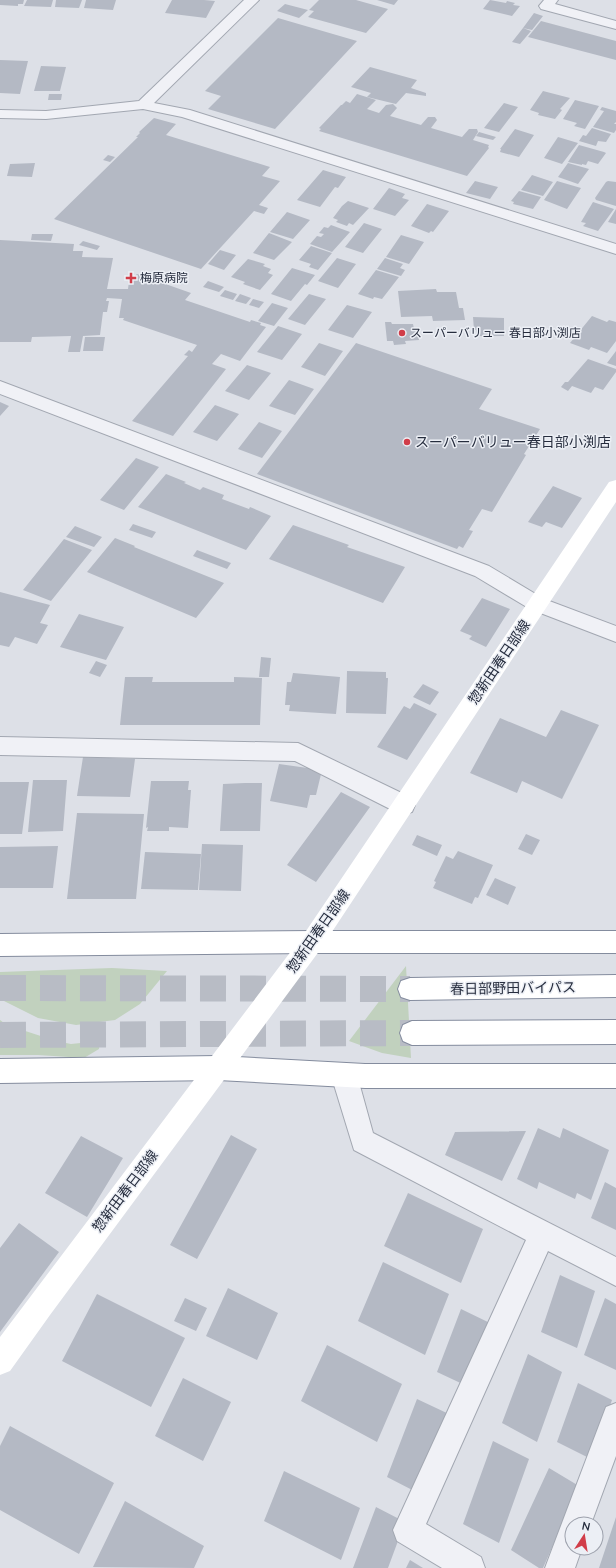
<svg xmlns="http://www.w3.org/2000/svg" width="616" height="1568" font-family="'Nunito Sans','Noto Sans JP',sans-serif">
<rect width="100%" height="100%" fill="#dde0e7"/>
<path fill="#c1d1be" d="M406,966l5,92 -29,-5 -33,-12z
M112,968l55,3 -27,33 -25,16 -39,5 -38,-7 -38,-19v-27z
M0,1020l7,5 49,16 15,3 29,-3 -1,8 -15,9 -46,-3h-38z"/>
<path fill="#b4b9c4" d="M0,0h24l-1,4h-5v2l-18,-1z
M27,0h26l-2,7 -27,-1z
M56,0h26l-3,8 -24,-1z
M86,0h30l-3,10 -29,-2z
M172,0h32l11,1 -9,17 -41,-5z
M319,0h37l32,9 -22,24 -58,-16 6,-6 -5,-1z
M377,0h21l-4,5z
M490,0l16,3 1,-2 8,2 -2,2 7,1 -8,10 -29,-7z
M285,4l23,6 -9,8 -22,-7z
M534,13l9,3 -11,14 -9,-2z
M278,18l79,23 -82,88 -67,-20 13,-13 -16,-5z
M541,21l75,20v19l-88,-23z
M523,28l8,3 -11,13 -8,-2z
M0,60l28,1 -8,33 -20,-1z
M41,66l25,1 -6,24h-26z
M370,67l47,13 -6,8 15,5v3l-20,-3 -10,11 -29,-7 4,-4 -20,-6z
M543,91l27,7 -10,11 2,1 -7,9 -17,-4 1,-2 -9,-3z
M49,94h13l-1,6h-13z
M357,94l19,6 -9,9 12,4 7,-8 7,-1 4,4 -7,8 31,9 7,-8h7l2,3 -6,8 31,9 7,-8h8l1,3 -5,8 16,5 -1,2 1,1 -22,28 -148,-45 2,-2 -2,-1 22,-23h1l4,-4 4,2z
M575,100l24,6 -14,23 -11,-3 3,-3 -14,-4z
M504,103l14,4 -19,25 -15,-4z
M602,107l14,4v11l-2,2h2v6l-2,3 -21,-6 11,-16 -4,-1z
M154,118l22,6 -10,11 104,32 -8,9 18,5 -21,24 9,3 -4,6 -10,-3 -53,58 -147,-50 84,-82h-2l4,-4 -1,-1z
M592,128l19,6 -5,8 -8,-1 -2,5 -17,-5 4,-6 3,1z
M515,129l19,6 -15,22 -19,-5 1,-3h-1z
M479,132l17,5 -3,3 -17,-4z
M558,137l20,6 -16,21 -18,-6z
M579,145l25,7 2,1 -8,11 -10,-3 -2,4 -4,-1v1l-14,-3z
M108,155l7,2 -5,5 -7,-2z
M35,163l-3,14 -25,-1 3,-12z
M568,163l21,6 -11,15 -20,-7z
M323,170l23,7 -8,11 -3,-1 -15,20 -23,-7z
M532,175l21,7 -10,14 -22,-6z
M475,181l23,6 -8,12 -24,-6z
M557,181l24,7 -14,21 -23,-9z
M608,181l8,1v24l-20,-6 -1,-2 11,-16z
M389,188l16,6 -3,4 7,2 -14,16 -22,-7z
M519,191l22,6 -8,12 -20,-5 1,-2 -3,-1z
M348,201l21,7 -16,17 -4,-2 -2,3 -11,-4 2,-2 -5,-2 9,-12z
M593,202l21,7 -16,22 -15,-5 3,-3 -5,-1z
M427,204l22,7 -16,21 -2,-1 -2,2 -18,-7z
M616,209v15l-8,-2z
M287,212l23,8 -17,19 -23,-7z
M364,223l18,6 -19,24 -18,-6z
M331,225l19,7 -18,20 -22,-8 7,-8 4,1 3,-3 -5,-1 5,-6 4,1z
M269,233l23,9 -18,18 -21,-7z
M32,234h21l-2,7 -20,-1z
M401,235l23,7 -15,22 -23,-7z
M0,240l74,4 -1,7h10l-1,6 31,1 -6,31h21l1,-8 8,-7 54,19 -6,7 65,22 1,-2 10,3 -1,2 6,2 -26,34 -19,-7 -9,10 14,5 -53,67 -41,-15 56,-65 -4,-1 5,-5 3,2 5,-7 -74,-25 1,-2h-5l3,-19 -15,-1 -1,3h3l-2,11h-4l-3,23 -17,1 -3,16h-12l3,-16 -39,1 -1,5h-31z
M83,241l17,5 -3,4 -18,-5z
M311,246l21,7 -14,17 -9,-3 2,-3 -12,-4z
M220,250l16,5 -12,15 -16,-6z
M337,258l19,6 -18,24 -20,-7z
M385,258l18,6 -3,4 5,2 -4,6 -24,-7z
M248,259l17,5 -2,2 8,3 -3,4 5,2 -13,15 -17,-6 2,-2 -14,-5z
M292,268l23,7 -8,10 -2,-1 -14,17 -20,-7z
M376,270l23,7 -17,22 -8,-2 -1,2 -15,-5z
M208,281l16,6 -5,5 -16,-5z
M436,289l1,3h19l3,16h4l2,12 -32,1 -1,-5 -31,1 -3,-26z
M225,290l12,4 -4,6 -13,-4z
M240,294l11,4 -5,6 -11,-3z
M309,294l17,5 -21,26 -17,-6z
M253,299l11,3 -5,6 -10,-3z
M272,303l16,5 -14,18 -16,-5z
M347,305l25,7 -19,26 -25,-8z
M592,316l15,6 2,-2 7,2v19l-9,12 -16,-6 -2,3 -19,-7z
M473,317l31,1v18h-27l-1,-6h-2z
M385,322h6l1,2h21l1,5 3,-1 2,12 -14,1 1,3 -12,1 -1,-4h-6z
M278,326l24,8 -20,26 -25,-8z
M85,337h20l-2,14h-20z
M319,343l24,8 -18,25 -24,-9z
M356,343l136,46 -13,20 61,20 -16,25 2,1 -34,57 -10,-3 -13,21 4,1 -10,17 -4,-2 -2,3 -200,-75z
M616,351v15l-9,-3z
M588,359l28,10v3l-13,18 -8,-3 -4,6 -19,-7 -4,5 -7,-4 4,-5h3z
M247,365l24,8 -22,27 -24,-9z
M289,380l25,9 -19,26 -26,-9z
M0,402l9,4 -9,10z
M215,405l24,9 -22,27 -24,-9z
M259,422l23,9 -20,27 -24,-9z
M136,458l23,9 -35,43 -24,-10z
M166,474l20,8 -2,1 16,7 3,-3 21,8 -2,4 27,10 1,-2 21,9 -25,34 -108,-43z
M553,486l29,12 -20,30 -16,-6 -4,5 -14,-5z
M133,524l23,8 -4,6 -23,-8z
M293,525l56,20 -2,2 58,20 -22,36 -114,-44z
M75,526l27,11 -8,10 -28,-10z
M115,538l20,8 -1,1 90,36 -28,35 -109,-46z
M64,539l28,11 -41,51 -28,-11z
M197,550l34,13 -4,6 -34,-13z
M0,592l50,13 -10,18 8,2 -11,19 -22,-7 -6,10 -9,-2z
M482,598l28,11 -24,38 -17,-8 3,-3 -12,-5z
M79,614l45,13 -18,33 -46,-13z
M261,657l10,1 -2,19h-10z
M96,661l11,4 -7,12 -11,-4z
M347,671l39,1v6h2l-2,36 -40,-1z
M293,673l47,4 -4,37 -47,-3 1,-6h-5l2,-23h4z
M125,677h28l-1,5h82v-5l28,1 -2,47h-140z
M423,684l16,8 -9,13 -17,-8z
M414,703l23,11 -30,46 -30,-13 27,-41 6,3z
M561,710l38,15 -37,74 -40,-18 -5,12 -47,-20 30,-55 46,19z
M83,757l52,2 -5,38 -53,-1z
M279,764l43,6 -6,25h-6l-3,13 -37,-7z
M33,780h34l-4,51 -35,1z
M151,781h38l-1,9h3l-3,38 -19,-1v4h-22l1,-4 -2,1z
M0,782h29l-7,52h-22z
M245,783h17l-2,48h-40l3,-47z
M341,792l29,15 -54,75 -29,-17z
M77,813l67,1 -8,85h-69z
M526,834l14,6 -8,15 -14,-6z
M417,835l25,10 -5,11 -25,-11z
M202,844l41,1 -2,46 -42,-1z
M58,846l-5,42h-53v-41z
M458,851l35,14 -15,33 -3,-1 -3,7 -39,-16 3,-6 -2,-1 12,-25 7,3z
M145,852l56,2 -3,36 -57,-1z
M495,878l21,9 -8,18 -22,-10z
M538,1128l22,10 3,-10 46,22 -18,50 -14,-7 -2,6 -36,-17 -2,7 -20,-10z
M526,1131l-24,50 -57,-26 10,-23z
M231,1135l26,14 -60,110 -27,-14z
M81,1136l42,22 -36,59 -42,-24z
M605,1182l11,6v42l-25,-12z
M408,1193l75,36 -22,54 -77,-37z
M19,1223l40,29 -59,80v-84z
M383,1262l66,32 -24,61 -67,-34z
M560,1275l35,16 -18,57 -36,-16z
M228,1288l50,25 -21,47 -51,-24z
M97,1294l88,44 -34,69 -89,-46z
M185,1298l22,10 -11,23 -22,-10z
M605,1298l11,6v66l-32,-15z
M461,1309l31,15 -23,63 -32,-15z
M327,1345l75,39 -25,58 -76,-41z
M528,1354l34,18 -25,70 -35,-19z
M183,1378l48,24 -28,59 -48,-25z
M578,1383l34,17 -21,59 -34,-17z
M417,1399l34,16 -29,80 -35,-18z
M10,1426l104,57 -35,71 -79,-44v-64z
M493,1441l36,18 -30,84 -36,-19z
M549,1468l30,18 -36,82h-4l-28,-18z
M284,1471l76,37 -19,52 -77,-39z
M125,1501l79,45 -10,22 -101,-1z
M376,1507l29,15 -17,46h-35z
M616,1517v51h-17z
M410,1560l13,8h-17z"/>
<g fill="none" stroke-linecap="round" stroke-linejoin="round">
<path stroke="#b8bcc5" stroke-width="26" stroke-dasharray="26 14" stroke-linecap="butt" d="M0,988l410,1
M0,1035l412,-2"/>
<defs>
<path id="street" d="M244,0h15l-105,103 36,7 426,134v10l-434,-137 -39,-8 -97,10 -46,-1v-8l46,1 93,-10z
M544,0h14l-3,4 61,17v8l-75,-20 -2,-3z
M0,381l489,185 55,33 72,27v16l-86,-33 -55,-33 -475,-182z
M0,737l298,6 114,55 3,7 -3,7 -8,2 -8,-2 -101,-51 -295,-6z
M344,1063l9,4 4,8 16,58 243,124v29l-68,-35 -122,273 55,33 4,11h-43l-45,-27 -4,-11 133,-290 -172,-90 -23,-75 4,-8z
M616,1403v53l-25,68h-19v24h10l-7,20h-30l61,-161z"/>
<path id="highway" d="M312,931h304v22h-304l-312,3v-22z
M616,975v22l-206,3 -9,-3 -3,-8 3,-8 9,-3z
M616,1020v24l-204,1 -9,-4 -3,-8 3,-8 9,-4z
M218,1056l147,8h251v24h-251l-147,-8 -218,3v-24z"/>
</defs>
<use href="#street" stroke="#a2a7b1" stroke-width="2"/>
<use href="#highway" stroke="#848c9e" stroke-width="2"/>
<use href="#street" fill="#f0f1f6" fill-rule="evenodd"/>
<path fill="#fff" fill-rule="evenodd" d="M616,480v22l-296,448 -270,365 -40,56 -10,4v-38l304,-403 305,-452z"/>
<use href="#highway" fill="#fff" fill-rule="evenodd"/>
</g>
<g fill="#d13d49" stroke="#eceff5" stroke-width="1.5">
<path d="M129 272h4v4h4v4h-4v4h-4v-4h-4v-4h4z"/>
<circle cx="402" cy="333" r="4"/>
<circle cx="407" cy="442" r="4"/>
</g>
<g text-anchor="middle" stroke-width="3" stroke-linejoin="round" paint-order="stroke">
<g font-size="12" fill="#262d3e" stroke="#eceff5" text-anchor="start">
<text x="140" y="282">梅原病院</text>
<text x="410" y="337">スーパーバリュー 春日部小渕店</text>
</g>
<g font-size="14" fill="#262d3e" stroke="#eceff5" text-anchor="start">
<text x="415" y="447">スーパーバリュー春日部小渕店</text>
</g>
<g font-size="14" fill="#262d3e" stroke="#eceff5">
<text transform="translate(499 662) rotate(-56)" y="5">惣新田春日部線</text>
<text transform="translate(318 931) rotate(-55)" y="5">惣新田春日部線</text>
<text transform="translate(513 988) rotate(-1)" y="5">春日部野田バイパス</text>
<text transform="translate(125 1191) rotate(-53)" y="5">惣新田春日部線</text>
</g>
</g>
<g transform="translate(584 1536) rotate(12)"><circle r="19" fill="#eceff5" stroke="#9da1ac"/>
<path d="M0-3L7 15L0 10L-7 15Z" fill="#d13d49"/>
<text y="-6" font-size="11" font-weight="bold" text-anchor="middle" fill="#262d3e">N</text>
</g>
</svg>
